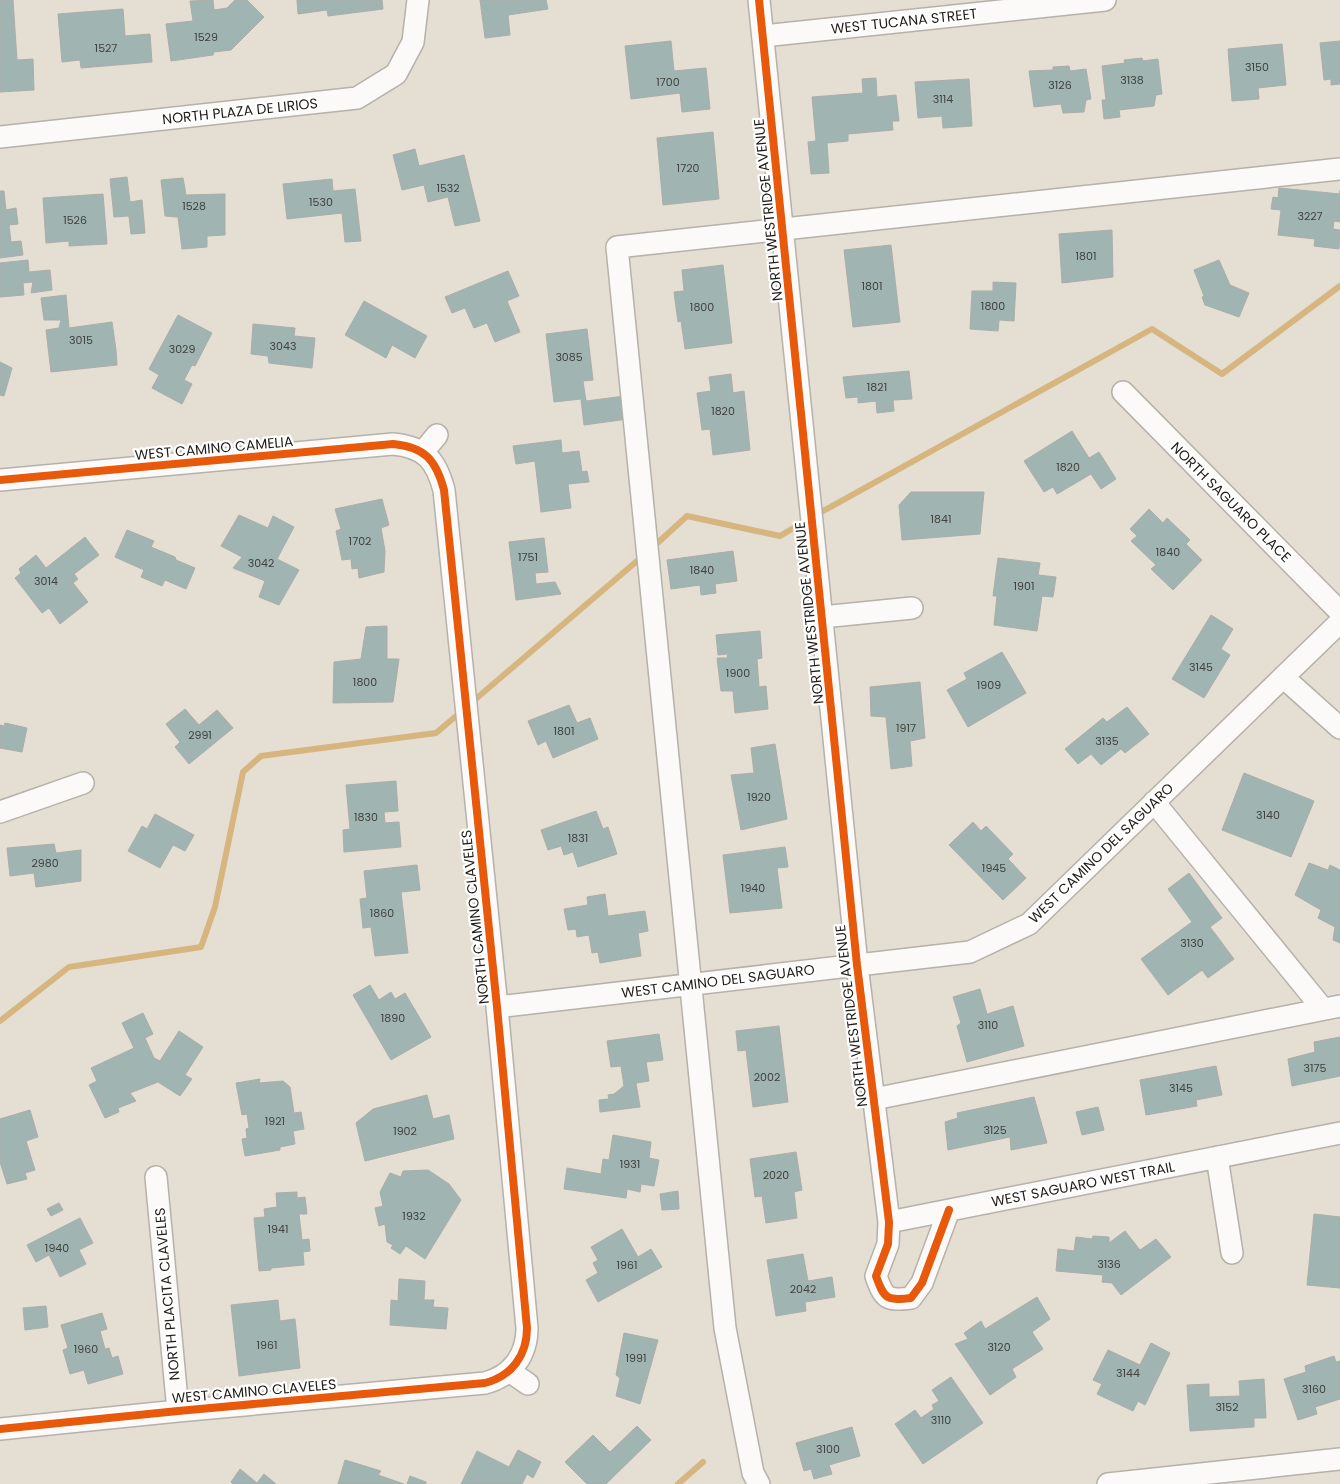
<svg xmlns="http://www.w3.org/2000/svg" width="1340" height="1484" font-family="Poppins,sans-serif">
<rect width="100%" height="100%" fill="#e4ded3"/>
<g fill="none" stroke-linecap="round" stroke-linejoin="round">
<path stroke="#d6b57e" stroke-width="6" d="M816,515l336,-186 70,45 118,-88
M652,548l35,-32 93,20 27,-16
M471,703l173,-148
M0,1021l69,-54 132,-20 14,-40 28,-135 18,-16 175,-23 26,-22
M678,1484l25,-22"/>
</g>
<path fill="#a0b4b2" stroke="#abada9" d="M0,0h13l4,60 16,-1 1,31 -34,2z
M213,0l1,10 13,-2 8,-8h12l17,17 -33,33 -17,2 -1,3 -42,6 -5,-37 27,-3 -3,-20z
M297,0h85l1,9 -55,7 -1,-6 -29,4z
M480,0h66l2,9 -40,6 2,20 -25,3z
M123,9l2,27 25,-2 2,28 -71,6 -1,-8 -18,2 -4,-48z
M671,41l3,30 32,-3 4,41 -28,3 -2,-19 -49,6 -6,-53z
M1340,41v43l-9,1v-6l-7,1 -4,-37z
M1282,44l4,41 -28,3 1,11 -27,2 -4,-52z
M1142,58l1,3 15,-2 4,35 -6,1 -2,11 -35,4 1,7 -16,2 -2,-19h4l-4,-34 23,-3 -1,-3z
M1069,66l1,5 16,-2 5,30 -5,1 -2,12 -21,1 -2,-9 -27,3 -5,-36 24,-1v-3z
M876,78l1,19 19,-2 3,26h-7l1,9 -45,4v7l-21,2 2,30 -18,1 -3,-32 8,-1 -4,-44 51,-4 -1,-14z
M969,79l3,47 -29,2 -1,-12 -24,2 -3,-36z
M713,132l6,67 -56,6 -6,-67z
M415,149l4,17 45,-11 16,66 -25,5 -7,-29 -20,5 -4,-17 -22,5 -9,-35z
M127,177l3,25 12,-2 3,33 -14,1 -2,-18 -15,1 -4,-38z
M183,178l3,17 39,-1v41l-18,1v11l-25,2 -4,-32 -13,-1 -4,-36z
M332,179l1,12 22,-2 6,52 -16,1 -3,-29 -55,6 -4,-35z
M1279,188l61,6v-4v32l-6,-1 -1,8 7,1 -1,19 -25,-3 1,-7 -37,-4 3,-25 -10,-1 2,-12 5,1z
M0,191h4l2,19 10,-2 2,16 -9,1 2,17 10,-1 2,14 -23,3z
M103,194l4,50 -38,2v-5l-23,2 -3,-45z
M1112,230l1,47 -51,6 -3,-49z
M891,245l9,77 -47,5 -9,-77z
M28,260l1,12 21,-2 2,20 -21,3 2,-11 -10,1 1,12 -24,2v-34z
M1219,260l11,25 19,8 -10,24 -34,-12 -3,-8 2,-1 -10,-26z
M723,265l9,78 -47,6 -4,-28 -3,1 -4,-30 10,-1 -2,-21z
M508,271l11,25 -12,5 13,31 -25,10 -8,-19 -13,5 -9,-20 -13,5 -7,-16z
M993,282l23,1 -2,38 -15,-1 -1,11 -28,-2 2,-38h21z
M66,295l3,33 43,-6 4,28 1,15 -66,7 -5,-42 13,-2 2,-8h-17l-3,-22z
M364,301l63,35 -12,22 -23,-13 -6,13 -41,-23z
M178,315l34,18 -17,33 -3,-1 -8,15 8,4 -10,20 -30,-16 7,-13 -10,-6z
M253,324l42,4 -1,8 21,2 -3,30 -43,-5 -1,-7 -17,-2z
M587,329l6,51 -10,1 3,20 39,-5 3,23 -44,6 -3,-26 -27,3 -8,-68z
M0,362l12,6 -8,28 -4,-1z
M909,371l3,28 -19,1 1,11 -17,2 -1,-12 -18,2v-6l-12,1 -3,-21z
M731,374l2,19 11,-2 6,59 -37,5 -3,-26 -8,1 -5,-37 14,-2 -2,-14z
M1072,431l17,27 10,-6 17,27 -15,10 -10,-15 -34,20 -4,-7 -9,5 -20,-31z
M561,440l1,13 17,-2 3,21 5,-1 2,11 -21,2 3,24 -30,4 -6,-51 -19,3 -3,-18z
M911,492h73l-4,42 -78,6 -3,-35z
M382,499l7,26 -8,3 4,23 -1,21 -25,6 -1,-10 -6,1 -1,-10 -9,1 -6,-29 5,-2 -6,-20z
M1149,509l14,14 4,-5 23,22 -4,4 16,16 -29,30 -22,-21 5,-4 -25,-24 6,-5 -7,-7z
M239,515l29,13 5,-12 21,11 -17,32 22,11 -20,35 -20,-8 6,-16 -32,-13 9,-11 -21,-11z
M127,530l27,11 -3,6 24,10 1,3 19,8 -9,21 -21,-9 -3,6 -21,-9 3,-7 -29,-13z
M85,537l14,18 -25,19 4,5 -5,4 15,19 -28,22 -11,-16 -7,5 -27,-35 6,-5 -2,-4 17,-14 10,13z
M544,538l4,34 -13,1 1,11 19,-2 6,12 -45,6 -7,-58z
M733,551l4,30 -22,3 1,9 -15,2 -1,-10 -29,4 -4,-29z
M998,558l42,5 -2,12 18,2 -3,20 -11,-1 -5,35 -43,-6 3,-29h-4z
M1211,615l22,14 -12,20 9,6 -26,43 -32,-19z
M387,626v33h12l-6,43 -60,1 1,-41 27,-3 5,-32z
M760,631l2,27 -5,1 2,28 7,-1 2,23 -33,4 -2,-22h-12l-4,-33h10l1,-4 -10,1 -2,-20z
M1002,652l24,41 -58,34 -21,-37 20,-11 -3,-6z
M920,682l5,56 -15,3 2,25 -21,3 -5,-52 -15,-1 -1,-29z
M569,705l8,18 13,-5 8,21 -45,19 -7,-17 -8,4 -10,-24z
M1127,707l22,27 -24,19 -4,-4 -20,16 -10,-11 -13,10 -13,-15 38,-31 4,4z
M185,709l14,16 18,-15 16,18 -44,36 -14,-17 5,-5 -14,-18z
M5,723l22,5 -5,24 -22,-4v-23l4,1z
M775,744l12,75 -46,11 -10,-55 23,-2 -3,-25z
M1244,773l70,28 -23,56 -69,-27z
M396,781l2,30 -14,1 1,11 14,-1 2,25 -57,5 -1,-22 7,-1 -4,-44z
M596,811l7,18 5,-2 9,27 -39,13 -5,-15 -9,3 -3,-9 -13,4 -7,-20z
M155,814l39,21 -9,16 -12,-6 -13,23 -32,-17 14,-25 5,3z
M973,822l8,9 5,-5 27,28 -5,5 18,19 -23,22 -54,-55z
M54,844l2,9 25,-3v31l-45,6 -2,-14 -24,3 -3,-28z
M785,847l3,20 -11,1 5,40 -52,5 -7,-58z
M1309,863l19,7 2,-5 10,5v73l-7,-3 2,-13 -17,-9 3,-8 -26,-15z
M417,865l3,25 -19,2 7,61 -33,3 -4,-29 -8,1 -3,-29 7,-1 -3,-27z
M1189,873l33,45 -12,9 24,32 -26,19 -6,-8 -34,25 -27,-36 51,-37 -24,-33z
M605,894l3,22 37,-5 3,20 -10,2 3,23 -41,7 -2,-11 -6,1 -3,-18 -12,2 -1,-8 -8,1 -4,-21 24,-4 -1,-8z
M370,985l9,15 12,-8 4,7 10,-6 26,44 -40,23 -38,-65z
M980,989l7,25 26,-8 11,40 -57,16 -10,-36 4,-3 -8,-26z
M143,1013l10,21 -8,4 9,20 6,3 19,-30 24,16 -18,28 7,4 -12,17 -22,-14 -28,11 6,8 -18,7 1,4 -14,6 -16,-33 8,-4 -6,-13 43,-20 -12,-25z
M779,1026l9,76 -35,5 -7,-57 -8,1 -2,-20z
M659,1034l4,26 -17,2 3,19 -13,2 4,24 -40,5 -1,-12 10,-1 -1,-4 6,-1 10,-8 -3,-20 -10,1 -4,-26z
M1340,1037v39l-48,10 -4,-27 27,-7 -1,-10z
M1216,1066l6,29 -26,5 1,6 -51,9 -6,-35z
M260,1079l-1,4 24,-2 7,6 4,26 7,-1 3,17 -11,2 2,13 -15,3v3l-35,6 -3,-17 5,-1 -1,-9 3,-1 -2,-14 -5,1 -6,-32z
M427,1095l6,24 16,-4 5,24 -89,22 -9,-38 17,-14z
M1034,1097l13,46 -36,7 -1,-13 -62,13 -3,-28 13,-4 -1,-5z
M1098,1107l6,23 -22,5 -6,-23z
M30,1110l8,27 -12,4 9,29 -10,3 2,6 -20,5 -7,-22v-43z
M613,1135l38,7 -2,16 10,2 -5,26 -13,-2 -1,8 -13,-3 -1,9 -62,-9 3,-21 34,6 2,-15 6,1z
M796,1152l6,38 -8,2 3,26 -31,5 -4,-27 -7,1 -5,-38z
M428,1170l21,14 12,16 -36,59 -19,-13 -6,8 -9,-6 2,-3 -6,-3 -2,-18 -6,2 -4,-18 8,-2 -3,-14 10,-19 11,4 2,-6z
M678,1191l1,18 -17,1 -2,-16z
M297,1192v6l8,-1 2,17h-8l3,26 7,-1 1,12 -7,1 1,13 -33,3v2l-12,1 -5,-53 11,-1 -1,-8 13,-2 -1,-14z
M59,1203l4,7 -12,6 -4,-7z
M1314,1214l26,3v71l-33,-3z
M80,1218l13,25 -14,7 7,14 -26,13 -11,-22 -13,7 -9,-17z
M622,1229l16,28 13,-8 11,18 -64,35 -12,-22 12,-7 -5,-10 5,-3 -7,-13z
M1125,1231l15,19 16,-11 15,18 -50,38 -9,-12 -10,-1 1,-7 -47,-4 2,-22 16,2 2,-14 16,2 1,-3 16,1v6z
M803,1254l5,27 24,-4 3,20 -30,5 1,9 -30,5 -9,-56z
M399,1279l26,2 -1,19h10l-1,7 15,1 -2,21 -56,-4 1,-25 7,1z
M1037,1297l13,22 -18,13 11,17 -31,20 4,8 -26,18 -35,-51 13,-5 -4,-6 17,-12 4,8z
M278,1300l2,21 15,-2 5,49 -61,8 -8,-71z
M46,1306l2,21 -23,3 -2,-22z
M102,1313l5,16 -7,2 5,18 4,-1 3,10 6,-2 5,18 -35,10 -4,-14 -14,4 -7,-24 5,-2 -7,-23z
M624,1333l34,7 -18,64 -24,-8 4,-18 -4,-3z
M1151,1343l19,10 -25,52 -7,-4 -5,10 -36,-17 5,-10 -9,-4 15,-30 32,15z
M1334,1356l2,6 4,-1v38l-25,8 2,7 -19,6 -14,-41 22,-7 -1,-6z
M951,1377l32,46 -60,41 -28,-40 20,-14 6,8 13,-9 -2,-4 7,-4 -7,-11z
M1264,1379l2,39h-12v9l-64,4 -3,-46 22,-1v13l31,-1 -1,-15z
M637,1426l14,14 -45,44h-19l-22,-22 28,-27 17,17z
M852,1427l8,29 -31,9 3,9 -18,5 -3,-10 -7,2 -8,-28z
M518,1450l23,12 -8,16 -6,-4 -5,10h-61l16,-33 32,16z
M345,1460l36,11 -3,4 26,9h-66z
M240,1469l17,14 7,-9 12,10h-43l-2,-2z
M410,1476l16,6v2h-19z"/>
<g fill="none" stroke-linecap="round" stroke-linejoin="round">
<defs>
<path id="minor" d="M759,0l98,965 32,257 -1,22 -12,32c8,23 11,25 35,22l11,-15 27,-73
M763,36l342,-36
M0,137l357,-39 39,-24 17,-32 5,-42
M1123,392l217,220
M423,452l14,-17
M0,480l393,-36c32,3 43,16 51,46l53,517 30,321c0,27 -15,48 -42,55l-307,28 -178,18
M822,617l90,-9
M1283,677l57,51
M1154,802l169,207
M0,812l83,-29
M497,1007l473,-55 59,-28 311,-302
M874,1099l466,-93
M1217,1157l15,96
M156,1177l22,234
M889,1222l451,-89
M509,1371l19,13
M759,1484l-6,-11 -28,-145 -108,-1081 723,-78
M1108,1484l232,-25"/>
</defs>
<use href="#minor" stroke="#b6b1a9" stroke-width="24"/>
<use href="#minor" stroke="#fbfaf8" stroke-width="21"/>
<defs>
<path id="cycleway" d="M759,0l98,965 32,257 -1,22 -12,32c8,23 11,25 35,22l11,-15 27,-73
M0,480l393,-36c32,3 43,16 51,46l53,517 30,321c0,27 -15,48 -42,55l-307,28 -178,18"/>
</defs>
<use href="#cycleway" stroke="#fff" stroke-width="11"/>
<use href="#cycleway" stroke="#e8590c" stroke-width="8"/>
</g>
<g text-anchor="middle" stroke-width="4.5" stroke-linejoin="round" paint-order="stroke">
<g font-size="11" fill="#40423d">
<text x="206" y="41">1529</text>
<text x="106" y="52">1527</text>
<text x="1257" y="71">3150</text>
<text x="1132" y="84">3138</text>
<text x="668" y="86">1700</text>
<text x="1060" y="89">3126</text>
<text x="943" y="103">3114</text>
<text x="688" y="172">1720</text>
<text x="448" y="192">1532</text>
<text x="321" y="206">1530</text>
<text x="194" y="210">1528</text>
<text x="1310" y="220">3227</text>
<text x="75" y="224">1526</text>
<text x="1086" y="260">1801</text>
<text x="872" y="290">1801</text>
<text x="993" y="310">1800</text>
<text x="702" y="311">1800</text>
<text x="81" y="344">3015</text>
<text x="283" y="350">3043</text>
<text x="182" y="353">3029</text>
<text x="569" y="361">3085</text>
<text x="877" y="391">1821</text>
<text x="723" y="415">1820</text>
<text x="1068" y="471">1820</text>
<text x="941" y="523">1841</text>
<text x="360" y="545">1702</text>
<text x="1168" y="556">1840</text>
<text x="528" y="561">1751</text>
<text x="261" y="567">3042</text>
<text x="702" y="574">1840</text>
<text x="46" y="585">3014</text>
<text x="1024" y="590">1901</text>
<text x="1201" y="671">3145</text>
<text x="738" y="677">1900</text>
<text x="365" y="686">1800</text>
<text x="989" y="689">1909</text>
<text x="906" y="732">1917</text>
<text x="564" y="735">1801</text>
<text x="200" y="739">2991</text>
<text x="1107" y="745">3135</text>
<text x="759" y="801">1920</text>
<text x="1268" y="819">3140</text>
<text x="366" y="821">1830</text>
<text x="578" y="842">1831</text>
<text x="45" y="867">2980</text>
<text x="994" y="872">1945</text>
<text x="753" y="892">1940</text>
<text x="382" y="917">1860</text>
<text x="1192" y="947">3130</text>
<text x="393" y="1022">1890</text>
<text x="988" y="1029">3110</text>
<text x="1315" y="1072">3175</text>
<text x="767" y="1081">2002</text>
<text x="1181" y="1092">3145</text>
<text x="275" y="1125">1921</text>
<text x="995" y="1134">3125</text>
<text x="405" y="1135">1902</text>
<text x="630" y="1168">1931</text>
<text x="776" y="1179">2020</text>
<text x="414" y="1220">1932</text>
<text x="278" y="1233">1941</text>
<text x="57" y="1252">1940</text>
<text x="1109" y="1268">3136</text>
<text x="627" y="1269">1961</text>
<text x="803" y="1293">2042</text>
<text x="267" y="1349">1961</text>
<text x="999" y="1351">3120</text>
<text x="86" y="1353">1960</text>
<text x="636" y="1362">1991</text>
<text x="1128" y="1377">3144</text>
<text x="1314" y="1393">3160</text>
<text x="1227" y="1411">3152</text>
<text x="941" y="1424">3110</text>
<text x="828" y="1453">3100</text>
</g>
<g font-size="14" fill="#201c16" stroke="#fff">
<text transform="translate(904 21) rotate(-6)" y="5">WEST TUCANA STREET</text>
<text transform="translate(240 111) rotate(-6)" y="5">NORTH PLAZA DE LIRIOS</text>
<text transform="translate(768 210) rotate(-96)" y="5">NORTH WESTRIDGE AVENUE</text>
<text transform="translate(214 448) rotate(-5)" y="5">WEST CAMINO CAMELIA</text>
<text transform="translate(1231 502) rotate(45)" y="5">NORTH SAGUARO PLACE</text>
<text transform="translate(809 613) rotate(-96)" y="5">NORTH WESTRIDGE AVENUE</text>
<text transform="translate(1101 853) rotate(-44)" y="5">WEST CAMINO DEL SAGUARO</text>
<text transform="translate(475 917) rotate(-96)" y="5">NORTH CAMINO CLAVELES</text>
<text transform="translate(718 981) rotate(-7)" y="5">WEST CAMINO DEL SAGUARO</text>
<text transform="translate(851 1016) rotate(-97)" y="5">NORTH WESTRIDGE AVENUE</text>
<text transform="translate(1083 1184) rotate(-11)" y="5">WEST SAGUARO WEST TRAIL</text>
<text transform="translate(167 1294) rotate(-95)" y="5">NORTH PLACITA CLAVELES</text>
<text transform="translate(254 1391) rotate(-5)" y="5">WEST CAMINO CLAVELES</text>
</g>
</g>
</svg>
